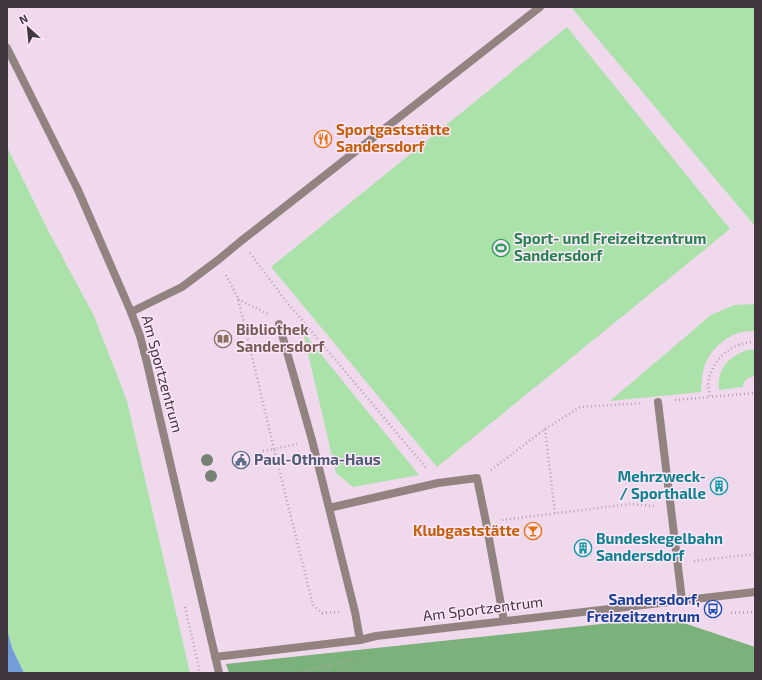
<svg xmlns="http://www.w3.org/2000/svg" width="762" height="680" font-family="'Exo 2',sans-serif">
<rect width="100%" height="100%" fill="#f0d9ed"/>
<path fill="#aae2aa" d="M571,7h184v219z
M567,27l163,202 -293,238 -166,-200z
M7,147l42,85 45,84 33,85 63,272h-166l-12,-25 -5,-19z
M755,304v27c-4,0 -9,0 -13,1 -14,3 -27,14 -34,26 -6,10 -6,23 -7,34l-91,9 101,-86 23,-10z
M303,332l116,143 -66,12 -17,-14z
M747,350h8v26c-6,1 -12,4 -12,11l-24,3c-2,-22 10,-33 28,-40z"/>
<path fill="#7bb27b" d="M666,617l89,30v26h-526l-3,-9z"/>
<path fill="#719ed8" d="M7,629l5,19 12,25h-17z"/>
<g fill="none" stroke-linecap="round" stroke-linejoin="round">
<path stroke="#b3a1b1" stroke-width="2.5" stroke-dasharray="1 3" stroke-linecap="butt" d="M250,253l36,48 141,168
M226,275l12,23 36,151 23,-5
M238,299l30,15
M755,342c-24,0 -45,19 -47,43 0,4 2,8 2,12l45,-4
M675,400l35,-3
M545,429l10,84
M263,451l11,-2 39,156 9,8 17,-1
M491,470l54,-41 35,-22 62,-4
M502,520l128,-16 24,2
M694,561l61,-7
M185,607l15,66
M731,613l24,-1
M297,673l58,-14
M324,673l6,-7"/>
<path stroke="#908380" stroke-width="8" d="M131,312l51,-25 36,-27 23,-19 299,-234
M279,324l33,116 17,68 109,-25 39,-5 9,44 18,99
M658,402l24,198
M329,508l26,104 5,28"/>
<path stroke="#908380" stroke-width="8" d="M7,48l71,142 53,122 9,24 7,27 72,310
M215,657l145,-17 16,-4 379,-44"/>
</g>
<g fill="#768276">
<circle cx="207" cy="460" r="6"/>
<circle cx="211" cy="476" r="6"/>
</g>
<defs>
<symbol id="restaurant-ring" viewBox="-11 -11 22 22"><circle r="9.5" fill="#fde6fb" stroke="#e8710a" stroke-width="1.5"/><path d="M-5-6h1v4h1v-4h1v4h1v-4h1v5L-1.5 .5V6h-2V.5L-5-1ZM5-6V6H3V1.5H1.5Q1.5-4 5-6Z" fill="#e8710a"/></symbol>
<symbol id="stadium-ring" viewBox="-11 -11 22 22"><circle r="9.5" fill="#fde6fb" stroke="#2e9e5b" stroke-width="1.5"/><path d="M0-5a6.5 5 0 1 0 0 10a6.5 5 0 1 0 0-10ZM-3.5-1.8h7v3.6h-7Z" fill="#2e9e5b"/></symbol>
<symbol id="library-ring" viewBox="-11 -11 22 22"><circle r="9.5" fill="#fde6fb" stroke="#8d6e63" stroke-width="1.5"/><path d="M-6-4Q-3-5.5-.7-3.5V5Q-3 3-6 4ZM6-4Q3-5.5 .7-3.5V5Q3 3 6 4Z" fill="#8d6e63"/></symbol>
<symbol id="civic-ring" viewBox="-11 -11 22 22"><circle r="9.5" fill="#fde6fb" stroke="#5c6f8a" stroke-width="1.5"/><path d="M-.6-6.5H3V-4.5H.6V-3L4-1V1h2V6H-6V1h2V-1L-.6-3ZM-1.2 2.5V6h2.4V2.5Z" fill="#5c6f8a"/></symbol>
<symbol id="building-ring" viewBox="-11 -11 22 22"><circle r="9.5" fill="#fde6fb" stroke="#0f9aa8" stroke-width="1.5"/><path d="M-4-6H4V6H1V3H-1V6H-4ZM-2.5-4.3h1.7v1.8h-1.7ZM.8-4.3h1.7v1.8H.8ZM-2.5-1h1.7V.8h-1.7ZM.8-1h1.7V.8H.8Z" fill="#0f9aa8"/></symbol>
<symbol id="bar-ring" viewBox="-11 -11 22 22"><circle r="9.5" fill="#fde6fb" stroke="#e8710a" stroke-width="1.5"/><path d="M-6-5H6L.8 .8V4.5H3.5V6h-7V4.5H-.8V.8Z" fill="#e8710a"/></symbol>
<symbol id="bus-ring" viewBox="-11 -11 22 22"><circle r="9.5" fill="#fde6fb" stroke="#1a4fb4" stroke-width="1.5"/><path d="M-5-6H5V4H4V6H2V4H-2V6H-4V4H-5ZM-3.5-4V0h7V-4ZM-3.5 1.2v1.5H-2V1.2ZM2 1.2v1.5H3.5V1.2Z" fill="#1a4fb4"/></symbol>
</defs>
<g fill-rule="evenodd">
<use href="#restaurant-ring" x="313" y="129" width="20" height="20"/>
<use href="#stadium-ring" x="491" y="238" width="20" height="20"/>
<use href="#library-ring" x="213" y="329" width="20" height="20"/>
<use href="#civic-ring" x="231" y="450" width="20" height="20"/>
<use href="#building-ring" x="709" y="476" width="20" height="20"/>
<use href="#bar-ring" x="523" y="521" width="20" height="20"/>
<use href="#building-ring" x="573" y="538" width="20" height="20"/>
<use href="#bus-ring" x="703" y="599" width="20" height="20"/>
</g>
<g text-anchor="middle" stroke-width="3" stroke-linejoin="round" paint-order="stroke">
<g font-size="15" font-weight="bold" fill="#c56008" stroke="#fde6fb" text-anchor="start">
<text x="336" y="135">Sportgaststätte<tspan x="336" dy="17">Sandersdorf</tspan></text>
<text x="520" y="536" text-anchor="end">Klubgaststätte</text>
</g>
<g font-size="15" font-weight="bold" fill="#27864d" stroke="#fde6fb" text-anchor="start">
<text x="514" y="244">Sport- und Freizeitzentrum<tspan x="514" dy="17">Sandersdorf</tspan></text>
</g>
<g font-size="15" font-weight="bold" fill="#785e54" stroke="#fde6fb" text-anchor="start">
<text x="236" y="335">Bibliothek<tspan x="236" dy="17">Sandersdorf</tspan></text>
</g>
<g font-size="15" fill="#40373f" stroke="#fde6fb">
<text transform="translate(162 374) rotate(75)" y="5">Am Sportzentrum</text>
<text transform="translate(483 609) rotate(-7)" y="5">Am Sportzentrum</text>
</g>
<g font-size="15" font-weight="bold" fill="#4e5e75" stroke="#fde6fb" text-anchor="start">
<text x="254" y="465">Paul-Othma-Haus</text>
</g>
<g font-size="15" font-weight="bold" fill="#0d838f" stroke="#fde6fb" text-anchor="end">
<text x="706" y="482">Mehrzweck-<tspan x="706" dy="17">/ Sporthalle</tspan></text>
<text x="596" y="544" text-anchor="start">Bundeskegelbahn<tspan x="596" dy="17">Sandersdorf</tspan></text>
</g>
<g font-size="15" font-weight="bold" fill="#164399" stroke="#fde6fb" text-anchor="end">
<text x="700" y="605">Sandersdorf,<tspan x="700" dy="17">Freizeitzentrum</tspan></text>
</g>
</g>
<rect width="762" height="680" fill="none" stroke="#40373f" stroke-width="16"/>
<g transform="translate(28 28) rotate(333)" stroke="#fde6fb" stroke-width="3" paint-order="stroke">
<path d="M0-3L7 15L0 10L-7 15Z" fill="#40373f"/>
<text y="-6" font-size="11" font-weight="bold" text-anchor="middle" fill="#40373f">N</text>
</g>
</svg>
